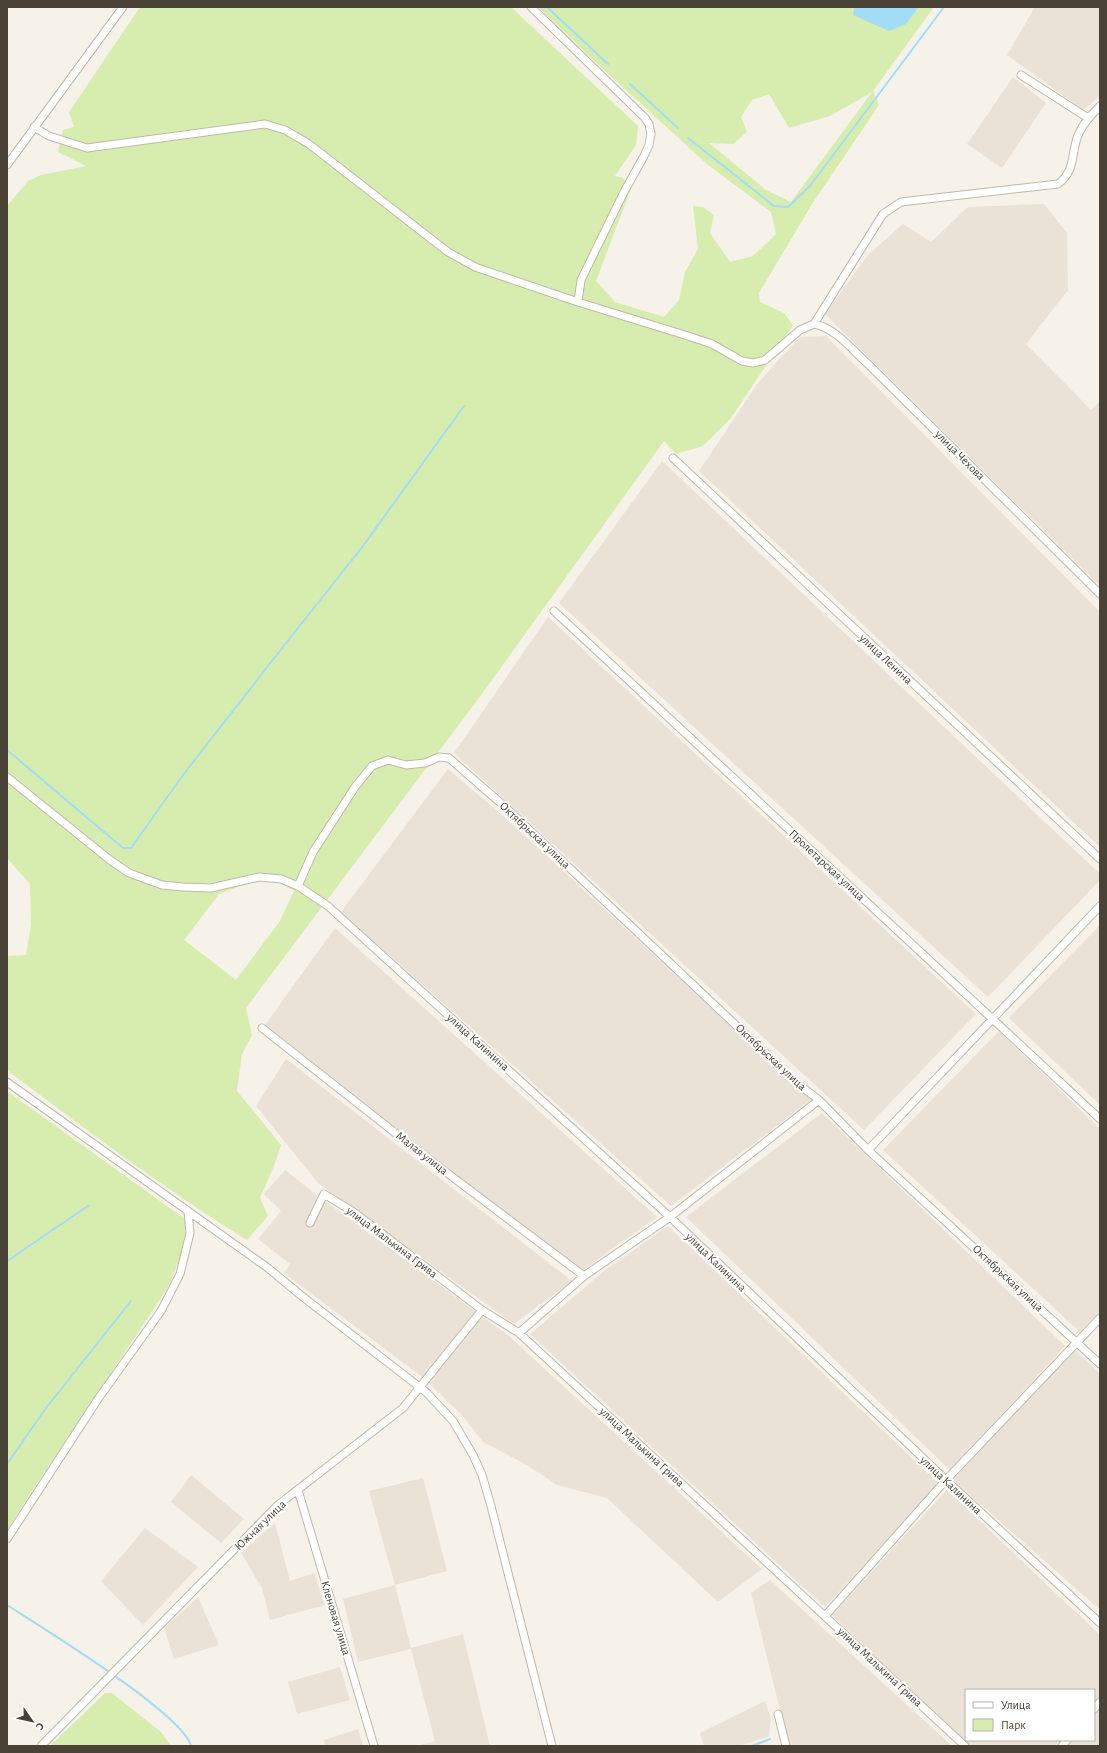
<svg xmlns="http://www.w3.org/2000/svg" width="1107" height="1753" font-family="'Alegreya Sans',sans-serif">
<rect width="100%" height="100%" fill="#f6f1e9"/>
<path fill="#eae2d7" d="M1035,7h65v89l-17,14 -76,-55z
M1013,77l33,26 -44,65 -35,-24z
M1044,204l23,29 1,57 -42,54 65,66 9,-9v185l-275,-272 43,-59 35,-31 28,18 37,-35z
M826,336l274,276v235l-401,-376 59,-88 42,-46z
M662,461l438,413v6l-112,117 -429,-394z
M548,617l428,397 -112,116 -410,-377z
M448,769l61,52 302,279 -140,106 -330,-294z
M1100,925v180l-91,-87z
M335,928l322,289 -77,55 -315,-247z
M999,1031l101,98v183l-20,20 -197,-182z
M286,1059l286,222 -58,43 -196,-141 -62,-77z
M822,1113l243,233 -115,124 -264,-253z
M285,1170l33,26 191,140 253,233 -44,33 -111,-104 -50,-13 -30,-20 -44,-23 -21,-27 -41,-39 -137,-103 6,-9 -32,-25 23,-28 -17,-17z
M668,1226l271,258 -114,123 -295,-273 74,-63z
M1073,1348l27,26v236l-149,-132z
M191,1475l53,44 -23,24 -50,-41z
M423,1478l24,93 -52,14 16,63 52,-14 27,112h-73l18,-5 -24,-92 -53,13 -15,-63 52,-14 -26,-94z
M947,1490l153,145v62l-6,6v-13h-128v50h95l-6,6h-84l-71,-65 -68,-66z
M275,1523l15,58 24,-8 11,32 -55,15 -8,-32 -21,-35z
M145,1528l53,39 -55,58 -42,-44z
M770,1580l182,166h-163l-38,-153z
M198,1597l21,48 -45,14 -10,-31z
M340,1667l10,33 -53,14 -9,-32z
M765,1701l6,18 -2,17 -30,10h-35l-4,-13z
M1100,1708v38h-33l5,-6h22v-26z
M358,1729l5,17h-38l-1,-6z"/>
<path fill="#d7edaf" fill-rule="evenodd" d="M140,7h371l127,119 -2,19 -21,31 8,2 8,11 -35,92 19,21 49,15 15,-17 6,-28 13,-23 -5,-43 10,1 11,8 -4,18 20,29 23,-6 23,-22 -5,-22 -64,-48 -115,-105 -54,-52h316l-1,8 53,9 13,-17h15l-61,84 6,14 -67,99 -53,89 1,9 24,11 9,12 -62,93 -28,28 -27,8 -12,-13 -185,257 -233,310 6,27 -10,19 -5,37 44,54 -7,21 -14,32 8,18 -21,24c-83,-51 -162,-111 -240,-170v-114l19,-1 5,-30 -1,-41 -23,-26v-652l21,-25 13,-6 45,-9 -28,-14 5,-22 11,-3 -5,-15zM872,92l-81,110 -25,-12 -57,-47 24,1 14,-12 -6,-15 11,-17 17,-6 20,34 41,-12zM256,880l22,2 16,9 -14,30 -44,59 -52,-40 35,-46z
M7,1091l178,128v25l-16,42 -135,202 -27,42z
M105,1693h7l49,39 10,14h-121z"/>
<path fill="#a2dcf6" d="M854,7h65l-13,17 -17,7 -36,-16z"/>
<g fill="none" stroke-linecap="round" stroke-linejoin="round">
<path stroke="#a2dcf6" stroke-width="2" d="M547,7l61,57
M630,84l48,44
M688,138l86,68 14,1 22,-21 134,-179
M7,750l116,98h8l52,-73 81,-104 99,-125 101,-140
M7,1261l81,-55
M7,1464l39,-56 85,-107
M7,1605c34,22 175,108 184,141
M752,1746l18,-7"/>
<defs>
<path id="minor" d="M531,7l114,111 4,6 2,10 -2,11 -5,11 -20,36 -43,88 -3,22
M1021,75l67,43
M34,127l15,9 38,12 178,-24 20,6 24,14 139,108 27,15 103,35 110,34 24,8 30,17 11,2 12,-3 35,-30 14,-6 69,-110 18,-12 157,-18c19,-14 12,-32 21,-51 5,-11 13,-19 21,-27
M7,165l116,-158
M814,324c22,4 39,27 55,41l231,229
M673,458l427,401
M554,611l546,508
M7,777l103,83 19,13 33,12 21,2 28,1 48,-11 22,2 17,7 30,20 342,311 276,263 154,143
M298,886l15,-34 42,-65 17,-21 16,-6 18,5 19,-2 14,-6 10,1 54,47 294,278 22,17 49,50 232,214
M262,1028l160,126 162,122
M7,1082l261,186 35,29 123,95 27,29 20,34 9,20 9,31 61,240
M868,1150l232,-244
M310,1223l14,-29 31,19 127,97 37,23 446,413
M519,1333l65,-57 86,-59 149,-117
M298,1490l76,256
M7,1539l91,-140 63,-88 19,-37 10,-41 -2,-21
M825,1616l121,-136 154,-162
M1094,1709l6,-7
M778,1714l8,32
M41,1746l237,-241 125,-97 79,-98
M1062,1746l5,-6"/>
</defs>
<use href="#minor" stroke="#c2b8ab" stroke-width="9"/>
<use href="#minor" stroke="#fff" stroke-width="7"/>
</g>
<g text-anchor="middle" stroke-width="4" stroke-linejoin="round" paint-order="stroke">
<g font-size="12" fill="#4a4137" stroke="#fff">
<text transform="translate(960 455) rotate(45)" y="4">улица Чехова</text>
<text transform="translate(886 659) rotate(43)" y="4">улица Ленина</text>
<text transform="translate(535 835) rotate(43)" y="4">Октябрьская улица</text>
<text transform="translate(827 865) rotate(43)" y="4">Пролетарская улица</text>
<text transform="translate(478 1042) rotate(42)" y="4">улица Калинина</text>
<text transform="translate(771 1057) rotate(43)" y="4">Октябрьская улица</text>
<text transform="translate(422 1153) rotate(38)" y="4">Малая улица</text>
<text transform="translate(392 1242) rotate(37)" y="4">улица Малькина Грива</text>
<text transform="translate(716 1262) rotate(44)" y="4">улица Калинина</text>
<text transform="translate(1008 1278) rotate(43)" y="4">Октябрьская улица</text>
<text transform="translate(642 1447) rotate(43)" y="4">улица Малькина Грива</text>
<text transform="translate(951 1485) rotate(43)" y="4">улица Калинина</text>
<text transform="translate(260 1525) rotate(-44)" y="4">Южная улица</text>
<text transform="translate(336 1618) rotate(73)" y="4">Кленовая улица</text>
<text transform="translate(880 1667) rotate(43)" y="4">улица Малькина Грива</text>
</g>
</g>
<rect width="1107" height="1753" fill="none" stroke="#4a4137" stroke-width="16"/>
<rect x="965" y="1689" width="130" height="52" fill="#ffffff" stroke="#b7b3af"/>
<rect x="973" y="1702" width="20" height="6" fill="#ffffff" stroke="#b7b3af"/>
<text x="1001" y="1709" font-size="12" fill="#4a4137">Улица</text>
<rect x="973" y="1719" width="20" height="12" fill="#d7edaf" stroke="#b7b3af"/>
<text x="1001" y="1729" font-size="12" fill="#4a4137">Парк</text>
<g transform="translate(32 1721) rotate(124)" stroke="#ffffff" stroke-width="3" paint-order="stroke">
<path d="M0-3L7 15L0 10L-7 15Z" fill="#4a4137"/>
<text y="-6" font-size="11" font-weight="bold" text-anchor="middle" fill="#4a4137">С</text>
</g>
</svg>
